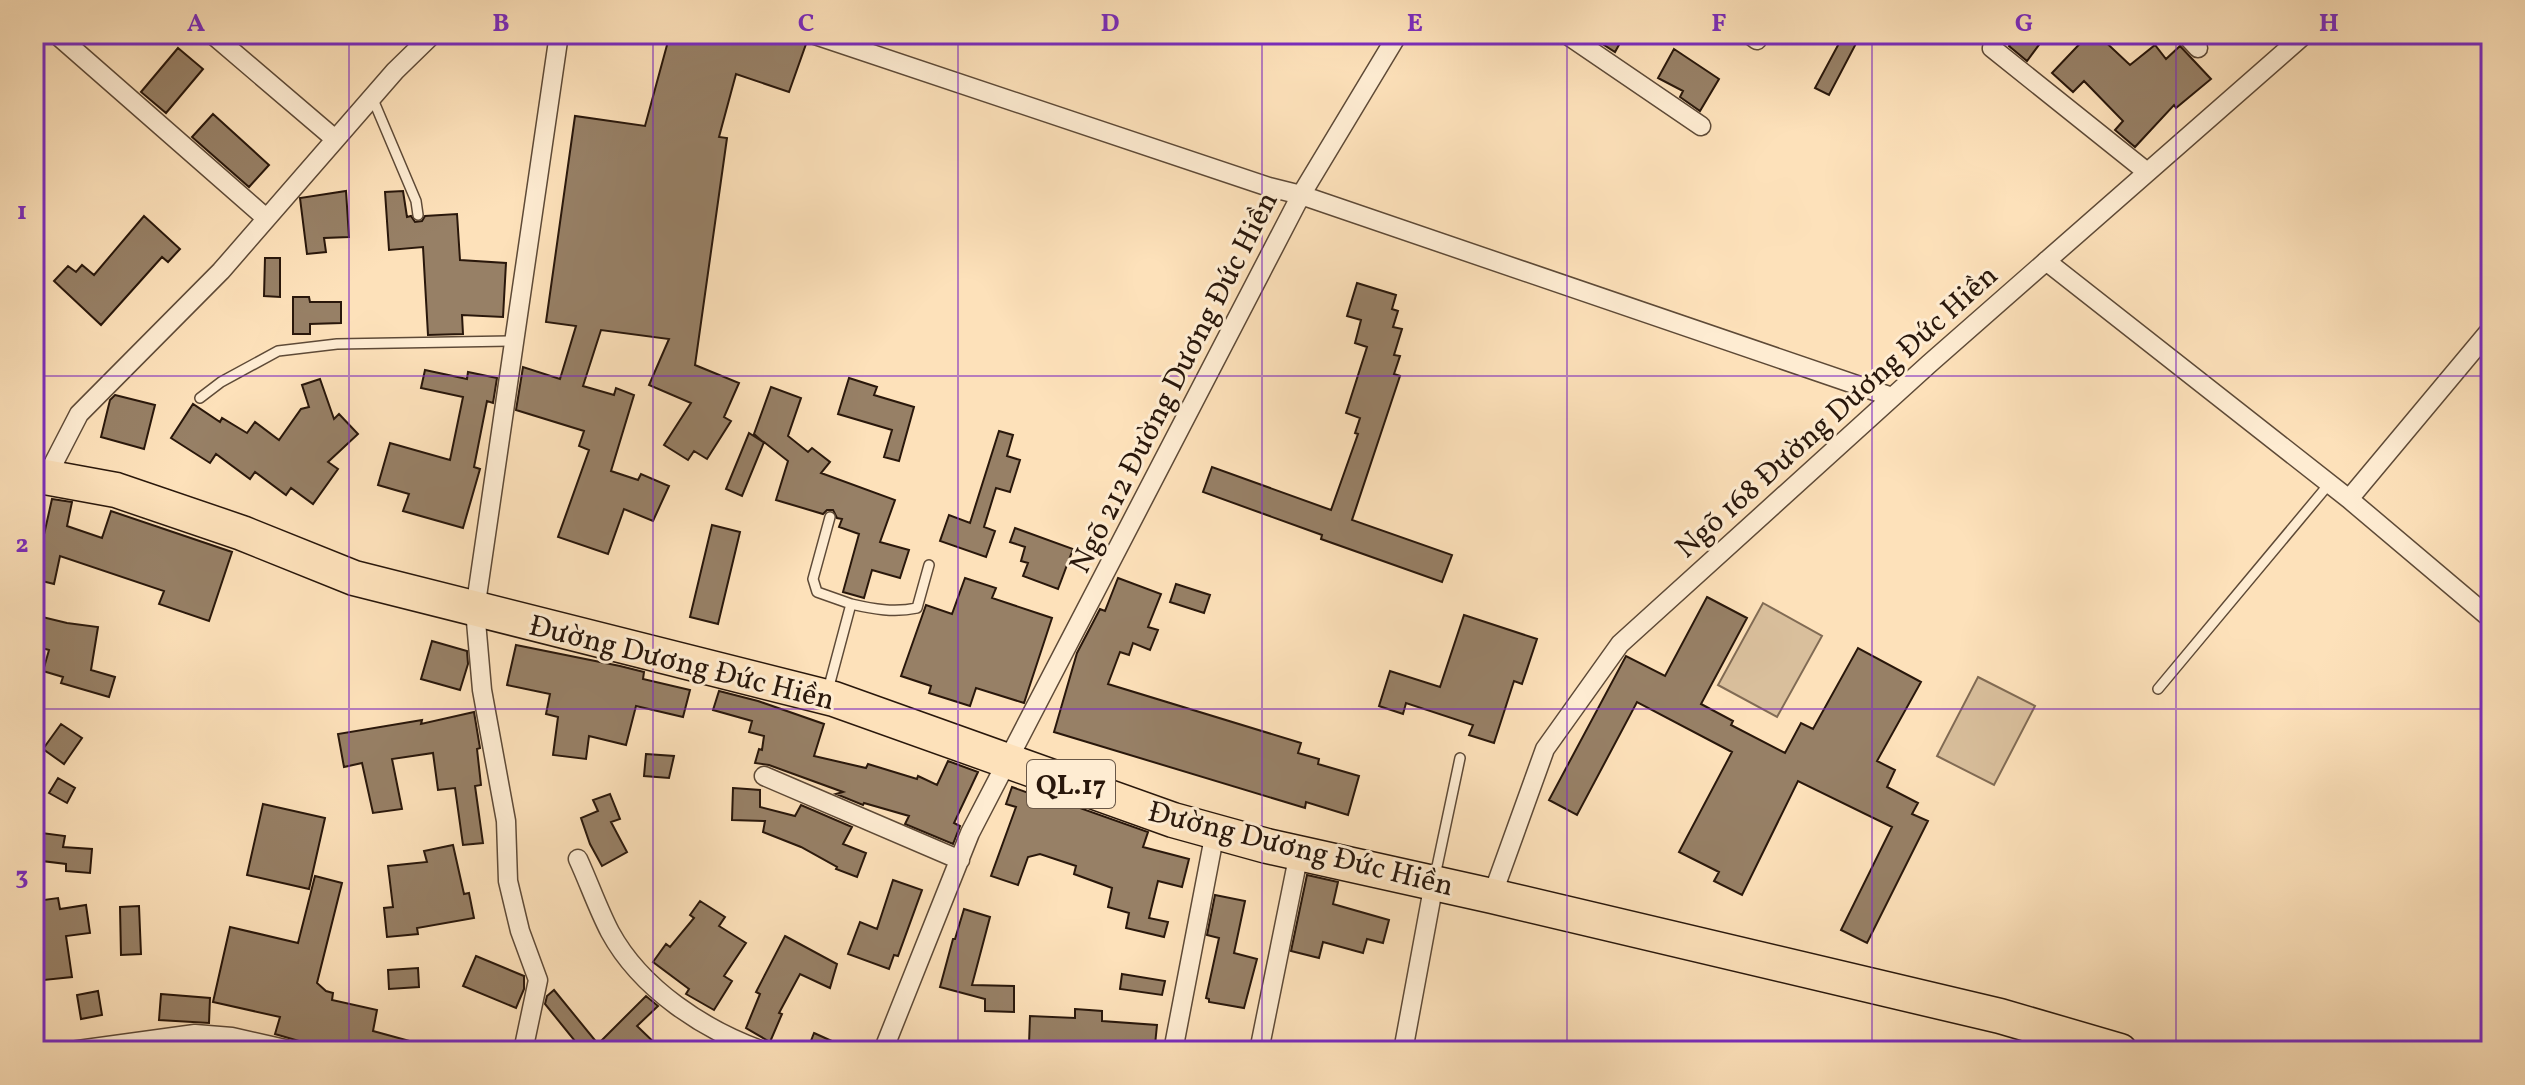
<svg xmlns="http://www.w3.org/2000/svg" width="2525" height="1085" font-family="Vollkorn,serif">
<rect width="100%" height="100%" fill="#fde1ba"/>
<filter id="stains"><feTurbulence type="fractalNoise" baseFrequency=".0025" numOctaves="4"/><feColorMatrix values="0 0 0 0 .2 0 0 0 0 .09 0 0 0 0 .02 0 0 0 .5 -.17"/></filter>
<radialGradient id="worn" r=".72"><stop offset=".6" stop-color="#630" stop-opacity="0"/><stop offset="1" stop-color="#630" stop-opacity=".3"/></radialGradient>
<path fill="#d9bf9c" stroke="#816b54" stroke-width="2" d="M1763,603l59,33 -45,81 -59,-32z
M1978,677l57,29 -41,79 -57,-29z"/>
<path fill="#978066" stroke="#29170b" stroke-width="2" d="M670,34h112l24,10 -17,48 -53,-18 -17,63 8,1 -32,227 44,18 -15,34 7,4 -24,38 -13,-8 -6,9 -24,-15 27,-42 -42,-18 20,-46 -68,-9 -18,56 31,9 2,-7 18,7 -23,76 27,9 3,-6 28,12 -16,35 -29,-12 -16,45 -50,-17 31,-87 -10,-4 5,-15 -68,-21 7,-43 37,12 16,-53 -30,-4 29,-206 70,10z
M1587,34h38l-10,18z
M1844,34h17l-32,61 -14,-7z
M2018,34h29l-20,27 -18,-15z
M2089,34h8l33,31 25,-20 11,14 14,-13 31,33 -35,29 -2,-3 -39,42 -20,-17 8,-9 -39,-40 -11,11 -21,-19z
M178,48l25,21 -37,44 -25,-21z
M1674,49l45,30 -19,32 -20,-14 3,-6 -25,-13z
M213,114l56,51 -20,22 -57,-50z
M346,191l3,46 -25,1 2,14 -19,2 -7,-56z
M403,191l4,26 4,-1 4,6 7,-1 3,-5 32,-2 3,46 46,3 -3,54 -41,-2 1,19 -35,1 -5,-88 -34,3 -4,-58z
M144,216l36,33 -12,13 -6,-5 -61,68 -47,-44 14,-15 8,6 6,-7 12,10z
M265,258h15v39l-16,-1z
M1357,283l39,12 -4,14 6,2 -5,16 9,2 -8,26 6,1 -6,18 6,2 -48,144 100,35 -10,27 -121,-43 1,-4 -119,-43 9,-25 119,43 27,-76 -3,-1 5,-15 -14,-5 21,-66 -12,-4 6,-23 -14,-4z
M293,297h16l1,5h31v21l-31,1v10h-17z
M425,370l42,9 1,-7 29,6 -4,25 -6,-2 -13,66 6,2 -17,59 -60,-17 6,-17 -31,-9 12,-42 60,17 13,-63 -42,-9z
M849,378l28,9 -3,8 40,12 -15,54 -15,-4 8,-27 -54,-16z
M320,379l14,40 5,-5 19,20 -30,28 10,7 -25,35 -22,-16 -5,7 -31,-23 -5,7 -34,-25 -6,9 -39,-25 22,-34 27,18 2,-4 25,15 8,-11 24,18 22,-31 8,-2 -7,-22z
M771,387l30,11 -13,38 20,16 4,-4 18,14 -9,11 74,27 -15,42 29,8 -9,28 -28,-8 -8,28 -21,-6 16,-58 -20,-7 3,-8 -5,-1 -4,-8h-6l-4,4 -47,-14 12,-39 -24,-19 -22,54 -16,-7 23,-56 14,9 -9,-8z
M115,395l40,10 -11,44 -43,-12 9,-37z
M999,431l14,4 -6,21 13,4 -10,32 -14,-4 -12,39 11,4 -9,26 -46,-16 9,-26 21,8z
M52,499l20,3 -5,24 35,12 9,-27 121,41 -23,69 -50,-17 5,-13 -104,-35 -6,28 -20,-5z
M712,525l28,7 -22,92 -28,-7z
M1015,528l58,21 -15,40 -35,-13 5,-13 -7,-2 4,-14 -15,-5z
M965,578l31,10 -4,10 60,20 -28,85 -48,-15 -6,18 -41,-13 2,-7 -30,-10 25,-71 26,9z
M1118,578l43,16 -13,33 10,3 -8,20 -17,-7 -4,12 -9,-3 -12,32 193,59 -3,10 21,6 -1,5 41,12 -11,39 -42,-13 -1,6 -251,-76 23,-79 23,-44 5,2z
M1176,584l34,11 -6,18 -34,-11z
M1707,597l40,21 -46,86 32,17 -2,4 54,28 16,-30 12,6 45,-81 63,34 -44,79 18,9 -8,17 31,16 -6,11 16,7 -61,122 -26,-13 51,-103 -94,-46 -56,114 -28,-14 5,-9 -40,-20 53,-100 -95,-50 -60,113 -28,-15 77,-144 39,20z
M34,615l33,8 31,4 -7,43 24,7 -6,20 -48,-14 2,-6 -20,-6 6,-21 -15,-4z
M1464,615l73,24 -15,45 -8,-3 -20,62 -25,-8 4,-10 -67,-22 -3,11 -24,-8 11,-35 50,16z
M432,641l35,10 1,13 -8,26 -39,-11z
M516,645l104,21 24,6 -1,7 47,11 -7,27 -47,-11 -10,39 -37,-9 -3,23 -33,-4 5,-38 -12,-3 4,-20 -43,-9z
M719,691l39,10 66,23 -10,32 52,12 2,-4 49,15 1,-3 19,9 11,-24 30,11 -24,51 6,3 -7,18 -48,-20 4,-8 -45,-13 -1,2 -27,-11 7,-2 -74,-27 -14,-2 4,-14 3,1 2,-14 -15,-4 3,-11 -39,-11z
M474,712l6,36 -3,1 4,36 -6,1 8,57 -20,2 -8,-57 -17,2 -5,-37 -41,6 10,50 -29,4 -11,-50 -18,4 -6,-33 84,-14 -1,4z
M61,724l21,14 -18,26 -21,-15z
M646,754l28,2 -5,22 -25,-2z
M58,778l17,10 -8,15 -18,-10z
M1012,787l36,13 1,-3 99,35 -5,15 46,12 -7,28 -24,-6 -9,37 19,4 -4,15 -38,-9 3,-15 -21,-6 4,-19 -38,-14 2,-8 -36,-12 -12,3 -10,28 -27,-9 25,-69 -10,-3z
M733,788l27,2v17l35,9 6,-11 51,22 -9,17 23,9 -9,24 -21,-8 1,-2 -36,-20 -38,-15 2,-11 -33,-1z
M610,794l10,25 -9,3 16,30 -25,14 -12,-22 -9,-26 17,-7 -5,-11z
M263,804l62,14 -16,71 -62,-14z
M34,832l31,4 -2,11 29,2 -2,24 -24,-2v-7l-32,-4z
M453,845l11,49 5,-1 5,25 -57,10 1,6 -31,3 -3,-29 9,-1 -5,-41 39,-4 -3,-11z
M1307,875l31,7 -5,22 56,16 -6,23 -16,-4 -4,14 -40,-11 -4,16 -28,-7z
M315,876l27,7 -25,100 9,8 7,2 -1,7 45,10 -4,21 55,15v5h-95l-58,-17 5,-17 -67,-15 17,-75 68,16z
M893,880l29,10 -24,66 -4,-1 -5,14 -41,-15 12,-32 17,7z
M1215,895l30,6 -11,52 23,6 -13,49 -35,-6v-3l-3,-1 13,-60 -12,-3z
M58,898l2,11 26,-4 4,28 -24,3 6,41 -28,3 -8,-79z
M700,901l25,16 -6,9 27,17 -22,33 8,5 -18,29 -28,-16 3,-5 -36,-27 13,-18 4,3 24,-29 -4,-3z
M139,906l2,48 -20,1 -1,-48z
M964,909l26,8 -18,68 42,1v26l-29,-1v-12l-45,-12 13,-48h2z
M785,936l52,28 -7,24 -30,-14 -21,39 3,1 -12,28 -24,-14 14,-34 -4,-2z
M476,956l48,20v13l-8,19 -53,-22z
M418,968l1,19 -30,2 -1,-19z
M1122,974l43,7 -3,14 -42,-6z
M554,990l44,54 48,-48 12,10 -21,20 26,25h-80l-38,-47 2,-8z
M98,991l4,24 -21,4 -4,-24z
M161,994l49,4 -1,25 -50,-3z
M1075,1009l27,2v10l55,4 -2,20 -38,-3 -1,9h-49l1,-5 -39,-2 1,-28 45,2z
M814,1033l40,18h-47z"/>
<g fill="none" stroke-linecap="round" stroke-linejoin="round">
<defs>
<path id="lane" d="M372,97l44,104 2,14
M200,398l21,-16 57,-31 59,-7 177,-3
M851,604c22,5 43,9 66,4l12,-43
M2158,689l171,-205
M828,690l23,-86 -34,-12 -4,-13 17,-62
M1435,876l25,-118"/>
<path id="street" d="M56,34l210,184
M212,34l123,105
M812,34l457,153 32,8 591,202
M1566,34l135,92
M1749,34l8,6
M1996,34l-4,14 155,124
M2185,34l13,14
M2046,261l303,238 142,-170
M47,476l32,-62 142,-143 174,-200 38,-37
M2349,499l142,120
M764,776l196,84
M578,859c11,24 20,50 32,73 31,57 94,98 153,119
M1492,896l53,-147 75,-105 309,-280 376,-330
M71,1051l124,-17 37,3 62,14
M523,1051l15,-71 -18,-49 -12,-50 -2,-60 -24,-131 -7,-80 84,-576
M883,1051l87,-218 331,-638 97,-161
M1173,1051l42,-219
M1259,1051l40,-198
M1403,1051l31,-168"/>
<path id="highway" d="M34,475l82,15 126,43 112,45 480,121 339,121 94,26 225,50 508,120 120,35"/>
</defs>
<use href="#lane" stroke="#5e4a37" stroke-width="12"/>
<use href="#street" stroke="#5e4a37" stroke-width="21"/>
<use href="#highway" stroke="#29170b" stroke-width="37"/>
<use href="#lane" stroke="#feecd2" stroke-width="9"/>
<use href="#street" stroke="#feecd2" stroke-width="18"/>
<use href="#highway" stroke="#fde1ba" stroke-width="34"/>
</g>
<path fill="none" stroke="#7b2cbf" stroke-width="2" stroke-opacity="0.55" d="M349,34v1017M653,34v1017M958,34v1017M1262,34v1017M1567,34v1017M1872,34v1017M2176,34v1017M34,376h2457M34,709h2457"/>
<g text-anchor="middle" stroke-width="6" stroke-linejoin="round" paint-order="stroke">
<rect fill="#feecd2" stroke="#695747" stroke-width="2" x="1027" y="760" width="88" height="48" rx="6"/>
<g font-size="28" font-weight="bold" fill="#29170b">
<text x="1071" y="794">QL.17</text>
</g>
<g font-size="30" fill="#29170b" stroke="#feecd2">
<text transform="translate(1173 382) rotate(-63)" y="10">Ngõ 212 Đường Dương Đức Hiền</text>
<text transform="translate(1836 411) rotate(-42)" y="10">Ngõ 168 Đường Dương Đức Hiền</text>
<text transform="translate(682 662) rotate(14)" y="10">Đường Dương Đức Hiền</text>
<text transform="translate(1301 848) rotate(14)" y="10">Đường Dương Đức Hiền</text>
</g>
</g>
<rect width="2525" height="1085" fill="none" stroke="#fde1ba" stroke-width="88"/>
<rect x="44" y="44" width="2437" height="997" fill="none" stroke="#7b2cbf" stroke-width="3"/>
<g font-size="26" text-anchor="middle" font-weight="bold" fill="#7b2cbf">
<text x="196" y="31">A</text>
<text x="501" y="31">B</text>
<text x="806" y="31">C</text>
<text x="1110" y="31">D</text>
<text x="1415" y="31">E</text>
<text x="1719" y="31">F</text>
<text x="2024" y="31">G</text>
<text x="2329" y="31">H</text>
<text x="22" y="219">1</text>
<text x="22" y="552">2</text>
<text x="22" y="884">3</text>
</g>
<rect width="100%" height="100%" filter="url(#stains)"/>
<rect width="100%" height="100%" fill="url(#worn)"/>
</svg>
